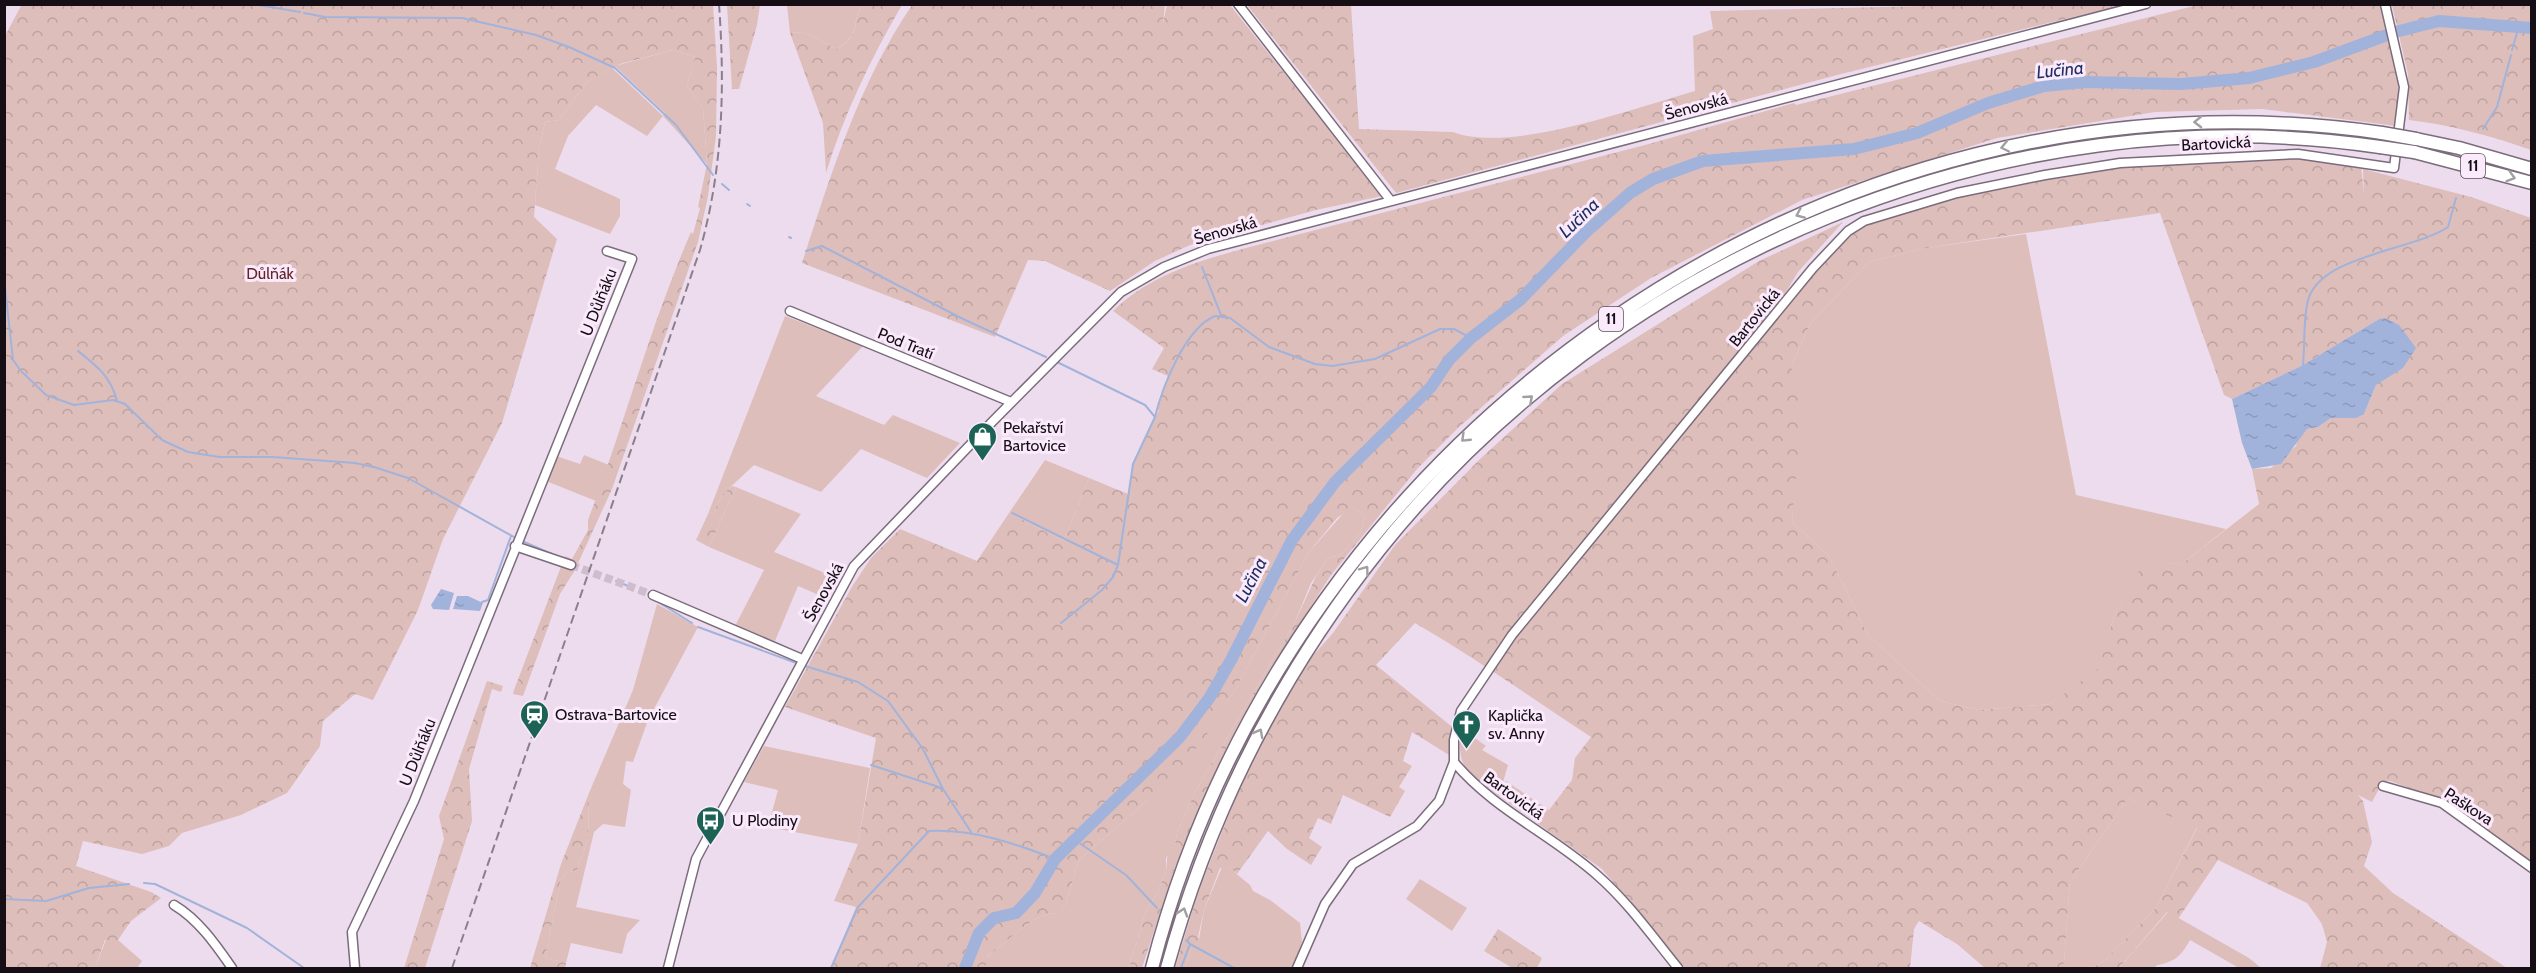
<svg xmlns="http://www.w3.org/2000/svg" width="2536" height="973" font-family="Cabin,sans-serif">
<defs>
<pattern id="forest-crowns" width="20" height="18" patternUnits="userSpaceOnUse" patternTransform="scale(1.5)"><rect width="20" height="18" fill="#ddbebb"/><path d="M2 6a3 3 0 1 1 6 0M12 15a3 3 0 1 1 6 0" fill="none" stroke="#bda2a0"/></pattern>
<pattern id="water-ripples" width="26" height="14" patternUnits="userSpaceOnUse" patternTransform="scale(1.5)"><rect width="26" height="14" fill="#a2b3db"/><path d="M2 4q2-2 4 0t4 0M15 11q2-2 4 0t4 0" fill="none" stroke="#8b99bb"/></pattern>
</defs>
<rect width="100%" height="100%" fill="#eddcee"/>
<path fill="#ddbebb" d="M787,5h76c-14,19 1,26 -26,44l-34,-17 -13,1z
M673,50l22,7 -8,29 16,22 4,56 -44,-48 -16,20 -51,-31 -28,31 -13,33 65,30v17l-10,18 -75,-29 4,-56 6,-27 14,-2 28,-38 25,-14 51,48 2,-3 -50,-47z
M2026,234l50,261 150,34 -43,34 -40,2 -29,51 -14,52 -50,36 -71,6 -39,-9 -72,-66 -39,-79 -37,-34 5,-71 -6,-84 19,-43 59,-62 57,-14z
M785,316l78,30 -47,50 68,29 9,-10 67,28 -33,35 -66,-29 -40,43 -67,-27 -32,30 -8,17 -6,2z
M584,455l25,10 -13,36 -50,-20 10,-25 24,8z
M1045,460l44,18 -25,63 -55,-28z
M736,487l65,27 -27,38 63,26 -11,20 -28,-12 -23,55 -40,-15 29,-56 -55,-23z
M1349,507h4l12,10 -5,17 -20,21 -13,4 -16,24 -17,41 -99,168 -18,41 -2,11 -9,14v13l-9,23 -11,16 -17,58h-143l-1,-10c22,-15 48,-47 75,-45l6,-10 13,-43 69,-60 56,-62 32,-50 73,-136z
M657,604l41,23 -50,93 -15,42 -7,-1 -3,23 8,6 -6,37 -22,-3 -9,8 -18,75 64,13 -13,14 -5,20 -51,-11 -5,20 -21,-5 15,-75 6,-10 11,-3 11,-31 1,-46 44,-103z
M1461,728l25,18 -4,4 26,15 -9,31c-31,-23 -43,-26 -38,-68z
M764,746l106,22 -12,76 -90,-17 10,-37 -34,-8z
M2128,798l69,29 -41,81 -52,53 -12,7h-35l7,-6 6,-80z
M1222,867h6l22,18 3,6 17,9 30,23 2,19 -9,26h-108l6,-19 8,-10 5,-29z
M1420,879l47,29 -15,23 -46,-32z
M2168,912l81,46 12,10h-22l-49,-28c-9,16 -15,22 -33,25l-3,3h-35z
M106,940h12l24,21 -5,7h-42z"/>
<path fill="url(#forest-crowns)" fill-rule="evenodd" d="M22,4l691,1 4,62 -1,69 -8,60 -10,46 -86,247 -37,81 -15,24 -37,102 -10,-2 1,-4 51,-134 7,3 16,-29v-10c36,-95 62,-194 103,-288l2,2 7,-26 -2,-1 9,-43 -4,-56 -16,-22 8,-29 -22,-7 -53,14 -33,18 -28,38 -14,2 -6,27 -5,68 23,22 -55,184 -59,116 -25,71 -45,90 -18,-6 -32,27 -3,25 -33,47 -46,22 -59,18 -13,13 -27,8 -59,-13 -7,25 75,26 10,6 -30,23 -13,19h-13l-10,28h-90l-1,-930z
M727,5h33l-3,20 -18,64h-7z
M863,5h39c-31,53 -58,109 -76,168l-3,-50 -33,-90 13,-1 34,17c27,-17 12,-25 26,-44z
M912,5h253l-2,18 4,-18h63l152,191 -66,14 -126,35 -35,16 -45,30 -65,-30 -17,-1 -33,77 -193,-74c29,-89 57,-180 110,-258z
M1967,5h155l-281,69 -445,119 -149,-188h104l8,124 94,3c57,22 182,-24 242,-41l-2,-55 20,-7 -3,-18z
M2198,5h182l19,72 -2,49 -135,-17 -107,3 -158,26 -195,62 -151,78 -88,58 -104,91 -42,42 -86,106 -68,106 -35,64 -53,122 -33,101h-13l17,-58 11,-16 9,-23 2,-19 7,-8 2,-11 18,-41 99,-168 22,-48 11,-17 13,-4 20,-21 5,-17 -12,-10 -16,11 -28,34 -73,136 -32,51 -49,59 -7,2 -69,60 -13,43 -6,10c-27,-2 -53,30 -74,44v11h-155l25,-61 -22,-6 24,-57 18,-106 -91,-31 68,-122 18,-27 29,-29 77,32 32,-48 55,28 25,-63 39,16 5,-30 26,-54h-3l12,-34 -16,-7 12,-21 -51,-37c36,-35 82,-49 129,-62l403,-104 149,-42 2,2z
M2392,5h139v145c-39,-14 -80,-25 -122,-30l-1,-46z
M2298,154l63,11 3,30 -1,-26 108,28 60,21v646l-86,-63 -55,-20h-7l-11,21 -14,-7 5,6 9,41 -8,24 29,27 114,75h-187l7,-26 -5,-18 -15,-21 -89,-43 -40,59 -11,-7 -48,56h-27l12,-7 52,-53 41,-80 -69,-30 -58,84 -6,81 -7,5h-72l-28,-24 -38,-23 -5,8 -4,39h-225l-83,-99 -103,-73 7,-15 43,29 23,-30 3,-22 16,-21c-59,-39 -116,-79 -176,-114l-39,42 75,61 -2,29 -37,-23 -9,29 9,5 -13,21 6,4 -15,26 -47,-22 -12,29 -13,-6 -9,20 13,9 -11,18 -24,-16 -19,-18 -31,43 -9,-7 -8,1 -16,42 -6,27 2,4 -4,9 -5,-1 -6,19h-10l23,-76 51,-128 54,-97 30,-34 62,-88 85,-86 82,-75 197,-123 84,-39 -45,50 -15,25 -133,162 7,3 191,-231 109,-38 163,-30zM2160,213l64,182 8,4 71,-34 76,-46 -3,66 -12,29 -33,4 -13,9 -11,2 -9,9 -2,8 -25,22 -19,1 7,35 -76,59 -40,1 -29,52 -15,52 -49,36 -71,6 -39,-9 -72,-66 -39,-79 -37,-34 11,-123 -12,-32 19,-43 59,-62 57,-14z
M732,486l4,1 -27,60 -13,-7 12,-26 6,-2 8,-17z
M487,681l16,5 -2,6 -9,-3 -23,80 3,52 -47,147h-21l40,-129 -5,-23z
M589,793l-1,46 -11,31 -11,3 -6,10 -15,75 21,5 -1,5h-35l31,-104z
M1498,929l44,29 -5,10h-25l-28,-17z"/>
<path fill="url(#water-ripples)" d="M2385,318l14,7 17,23 -13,20 -27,17 -12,29 -8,4h-25l-13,9 -11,2 -26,35 -29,5 -10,-26 -10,-44 71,-34 76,-46z
M441,589l13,4 -5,17 -16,-1 -2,-4z
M457,596h11l15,7 -3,8 -27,-2z"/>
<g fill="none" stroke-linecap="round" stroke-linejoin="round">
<path stroke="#a2b3db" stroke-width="2" d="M253,4l47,8
M304,13l21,4 137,1 74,17 33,12 46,21 61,57 37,50
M2512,50l7,-24
M2483,129l14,-22 14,-52
M722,184l7,6
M747,204l3,2
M789,237l2,1
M806,251l16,-5 141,73 83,38
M1202,267l19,48
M4,278l9,82 8,11 25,24 28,10 39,-5 12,4 37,36 26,12 31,5h54l82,6 19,4 34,11 106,59
M78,351c19,15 33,26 39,50
M1057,362l88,43 10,12c7,-29 30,-89 60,-101l15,2 39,29 46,17 17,2 43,-7 65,-30h14l17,9
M2303,365c2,-20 0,-45 5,-65 13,-45 104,-49 140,-73l8,-29
M1012,513l106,52
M522,541l30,13
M585,569h1
M616,581l12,5
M655,600l37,23
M482,602l6,-2 23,-64
M1061,623l41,-33 11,-13 5,-12 15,-101 22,-47
M698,627l101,37
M805,666l53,16 30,19 35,48 20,40 28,43
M871,765l71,23
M1075,840l51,35 31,33
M144,883l11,1 92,44 57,40
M4,899l42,2 43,-13 40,-4
M1190,944l44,24
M831,968l27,-61 71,-76c44,-2 85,12 126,28
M1181,968l9,-24 -4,-4"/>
<path stroke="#a2b3db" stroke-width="12" d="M965,968l14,-35 15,-15 22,-5 19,-20 20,-34 125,-122 30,-40 21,-37 61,-120 43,-58 96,-95 18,-27 22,-22 49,-38 66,-68 44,-39 23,-14 50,-18 151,-12 63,-16 71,-30 56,-17 41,-4 96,2 68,-6 65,-16 81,-30 44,-11 93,7"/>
<path stroke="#cdbdcd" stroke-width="8" stroke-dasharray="8 4" stroke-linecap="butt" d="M571,565l82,30"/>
<defs>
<path id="minor" d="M1238,4l153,197
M790,311l221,91
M515,546l56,19
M653,595l149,64
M1454,762c39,47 98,73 143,113 31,27 55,61 81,93
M2383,786l59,17 90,65
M174,905c25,15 42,40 58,63
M355,968l-3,-36 62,-131 218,-542 -25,-8
M668,968l28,-109 158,-293 138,-144 129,-130 43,-25 44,-18 938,-245
M1297,968l28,-64 28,-40 64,-38 22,-25 15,-39v-22l7,-29 51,-76 301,-367 35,-37 16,-10 93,-28 88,-18 75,-12 178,-9 96,14 10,-81 -19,-83"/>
<path id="highway" d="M2416,139l43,9 73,21
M2414,152l118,31
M1152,968c138,-536 677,-915 1230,-835
M1167,968c42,-153 114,-295 213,-419 235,-294 627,-457 1000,-402"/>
</defs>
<use href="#minor" stroke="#7b6c7c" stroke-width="11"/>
<use href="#highway" stroke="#7b6c7c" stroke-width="15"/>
<use href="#minor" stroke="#fff" stroke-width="8"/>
<use href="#highway" stroke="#fff" stroke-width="12"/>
<path stroke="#8b7f8c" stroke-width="2" stroke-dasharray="9 4.5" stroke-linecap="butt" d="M452,968l248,-718c23,-81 25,-162 19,-246"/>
<defs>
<path id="highway-bridge" d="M2382,133l34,6
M2380,147l34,5"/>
</defs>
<use href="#highway-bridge" stroke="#7b6c7c" stroke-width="15" stroke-linecap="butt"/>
<use href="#highway-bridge" stroke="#fff" stroke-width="12"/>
</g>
<defs><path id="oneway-chevron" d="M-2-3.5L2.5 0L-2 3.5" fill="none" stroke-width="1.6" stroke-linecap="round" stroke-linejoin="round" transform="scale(1.5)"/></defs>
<g stroke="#a19fa1">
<use href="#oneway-chevron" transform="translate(2198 122) rotate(179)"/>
<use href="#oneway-chevron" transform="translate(2005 147) rotate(168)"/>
<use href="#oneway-chevron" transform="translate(2511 177) rotate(16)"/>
<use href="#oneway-chevron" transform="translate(1800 214) rotate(156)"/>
<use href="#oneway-chevron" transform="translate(1529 399) rotate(-41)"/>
<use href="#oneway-chevron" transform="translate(1465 438) rotate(136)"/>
<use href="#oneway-chevron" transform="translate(1365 570) rotate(-54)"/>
<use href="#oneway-chevron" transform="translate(1259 733) rotate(-62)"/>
<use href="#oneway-chevron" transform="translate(1183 912) rotate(-72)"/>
</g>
<defs>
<symbol id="shop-pin" viewBox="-11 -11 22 30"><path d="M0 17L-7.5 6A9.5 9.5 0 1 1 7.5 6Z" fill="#1c6356" stroke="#fbe9fc"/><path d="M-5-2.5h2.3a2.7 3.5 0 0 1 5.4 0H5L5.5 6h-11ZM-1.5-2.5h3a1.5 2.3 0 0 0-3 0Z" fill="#fff"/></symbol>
<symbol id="station-pin" viewBox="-11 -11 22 30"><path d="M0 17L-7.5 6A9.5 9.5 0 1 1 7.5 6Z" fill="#1c6356" stroke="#fbe9fc"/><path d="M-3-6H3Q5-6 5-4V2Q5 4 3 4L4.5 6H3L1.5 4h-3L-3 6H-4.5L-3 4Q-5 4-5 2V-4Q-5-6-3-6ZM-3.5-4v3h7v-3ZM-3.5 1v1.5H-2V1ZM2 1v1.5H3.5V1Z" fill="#fff"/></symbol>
<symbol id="church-pin" viewBox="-11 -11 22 30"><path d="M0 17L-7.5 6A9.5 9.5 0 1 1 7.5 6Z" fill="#1c6356" stroke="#fbe9fc"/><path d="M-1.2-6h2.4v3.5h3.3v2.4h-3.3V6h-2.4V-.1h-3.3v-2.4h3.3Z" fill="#fff"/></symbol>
<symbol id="bus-pin" viewBox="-11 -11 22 30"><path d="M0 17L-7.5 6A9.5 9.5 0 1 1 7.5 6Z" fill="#1c6356" stroke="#fbe9fc"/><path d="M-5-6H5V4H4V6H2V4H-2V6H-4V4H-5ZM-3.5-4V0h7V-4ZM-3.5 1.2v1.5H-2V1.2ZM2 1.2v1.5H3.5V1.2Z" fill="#fff"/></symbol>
</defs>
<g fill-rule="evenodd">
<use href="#shop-pin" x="966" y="420" width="33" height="45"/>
<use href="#station-pin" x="518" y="698" width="33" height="45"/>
<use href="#church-pin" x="1450" y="708" width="33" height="45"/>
<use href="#bus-pin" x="694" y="804" width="33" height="45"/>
</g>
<g text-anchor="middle" stroke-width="6" stroke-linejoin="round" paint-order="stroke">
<g fill="#fbe9fc" stroke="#5a505a" stroke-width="1.5">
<rect x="2461" y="154" width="24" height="24" rx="4.5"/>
<rect x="1599" y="307" width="24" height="24" rx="4.5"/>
</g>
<g font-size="15" font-weight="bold" fill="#150f15">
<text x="2473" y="171">11</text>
<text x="1611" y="324">11</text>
</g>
<g font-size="16" fill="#150f15" stroke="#fbe9fc">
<text transform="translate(1696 106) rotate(-15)" y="6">Šenovská</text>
<text transform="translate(2216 143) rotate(-3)" y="6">Bartovická</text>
<text transform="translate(1225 230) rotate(-16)" y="6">Šenovská</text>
<text transform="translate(598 302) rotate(-68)" y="6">U Důlňáku</text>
<text transform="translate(1754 317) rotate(-51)" y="6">Bartovická</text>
<text transform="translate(906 343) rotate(22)" y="6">Pod Tratí</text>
<text transform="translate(823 592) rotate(-61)" y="6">Šenovská</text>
<text transform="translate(417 752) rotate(-68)" y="6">U Důlňáku</text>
<text transform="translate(1514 795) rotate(36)" y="6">Bartovická</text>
<text transform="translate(2469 806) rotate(33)" y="6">Paškova</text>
</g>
<g font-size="16" fill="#632525" stroke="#fbe9fc">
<text x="270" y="279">Důlňák</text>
</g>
<g font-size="16" fill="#150f15" stroke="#fbe9fc" text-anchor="start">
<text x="1003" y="433">Pekařství<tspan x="1003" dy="18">Bartovice</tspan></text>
<text x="555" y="720">Ostrava-Bartovice</text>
<text x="1488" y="721">Kaplička<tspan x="1488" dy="18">sv. Anny</tspan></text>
<text x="732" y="826">U Plodiny</text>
</g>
<g font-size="18" font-style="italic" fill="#1e3062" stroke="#fbe9fc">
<text transform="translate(2060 70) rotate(-6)" y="6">Lučina</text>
<text transform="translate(1579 218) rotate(-44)" y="6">Lučina</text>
<text transform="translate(1251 580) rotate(-63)" y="6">Lučina</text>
</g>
</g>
<rect width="2536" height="973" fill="none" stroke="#150f15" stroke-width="12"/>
</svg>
